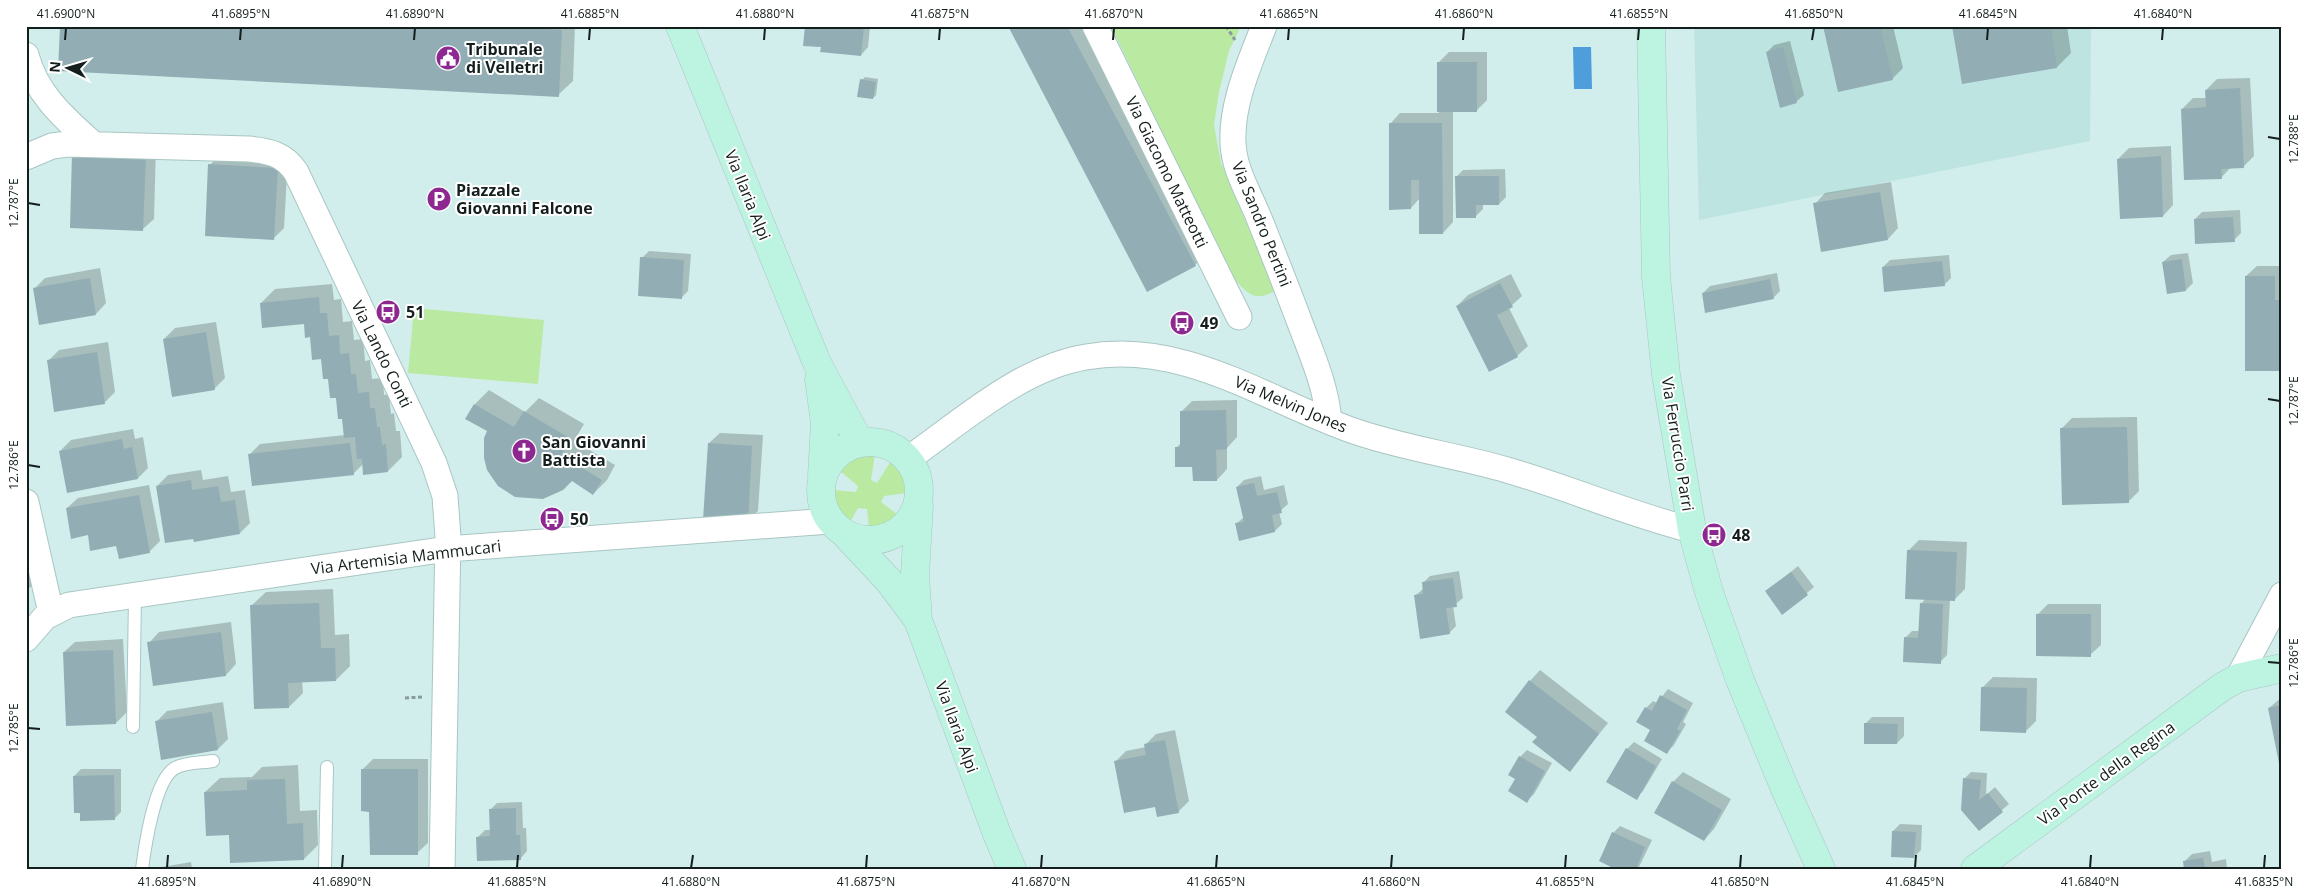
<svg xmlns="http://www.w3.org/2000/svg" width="2308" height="895" font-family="'Open Sans',sans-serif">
<rect width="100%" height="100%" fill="#d1eeec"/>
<path fill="#bde4e0" d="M1694,26h397l-1,115 -391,79z"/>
<path fill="#bae9a1" d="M1111,26h130l-12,25 -10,41 -5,33 7,38 54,128c-23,13 -29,0 -44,-16z
M414,308l130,12 -6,64 -130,-11z
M875,454l-4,26 6,3 14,-22 12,13 4,19 -23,3 -3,6 17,13c-7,9 -18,14 -29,13l-2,-19 -9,-1 -8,14c-11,-10 -14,-18 -16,-32l22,2 2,-6 -18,-15c8,-13 21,-16 35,-17z"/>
<path fill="#4e9edc" d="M1573,47h18l1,42h-18z"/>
<path fill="#0003" d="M61,26h514l-2,55 -15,14z
M806,26h64l-2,21 -7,8 -39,-9z
M1009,26h79l121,225 -14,14 -48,26z
M1824,26h69l10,42 -11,11z
M1954,26h113l4,27 -14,14z
M1790,41l14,54 -8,7 -29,-50 7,-7z
M1449,52h38v48l-11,11h-23v111l-10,11 -23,-35 -9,10 -21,-84 10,-11h39l-1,-50z
M865,77l13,2 -2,16 -3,3 -11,-18z
M2250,78l4,78 -11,11h-12l-10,11 -39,-69 11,-11h14l-1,-8 11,-11z
M156,145l-2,74 -11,10 -69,-76z
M2171,146l2,59 -10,11 -45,-57 11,-11z
M220,154l68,3 -4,71 -10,10 -64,-73z
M1505,169l1,28 -7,7h-16v5l-7,7 -20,-39 7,-7z
M1891,182l7,46 -10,11 -73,-35 10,-11z
M2240,210l1,23 -7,7 -39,-21 7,-7z
M649,251l42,3 -3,37 -7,7 -39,-40z
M2188,253l5,30 -7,7 -23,-28 8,-7z
M1949,255l2,23 -7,7 -61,-18 7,-7z
M2257,266h25v104l-36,-94z
M100,268l6,35 -10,11 -61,-26 10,-10z
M1777,273l3,18 -7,7 -70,-5 7,-7z
M1511,274l11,22 -13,12 19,38 -11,10 -60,-50 11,-11z
M332,284l2,16 7,-1 2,23 9,-1 2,19 9,-1 2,22 5,-1 2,19 11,-1 1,17 5,-1 2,20 3,-1 2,18h4l2,26 -14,14 -25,-7 -10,10 -103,-20 10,-10 85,-9 -2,-18 -6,-20 -32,-75 -44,-19 14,-14z
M216,322l9,56 -11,11 -50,-50 11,-11z
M108,342l7,50 -11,11 -56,-42 11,-11z
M489,390l36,22 14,-14 45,26 -10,17 41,24 -8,15 -14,14 -21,-15 -56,17 -23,-17 -7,-21 2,-27 -13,-27z
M1237,400v37l-10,11v21l-10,11 -24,-15 -17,-17 6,-6 -1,-30 11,-11z
M2137,417l2,74 -11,11 -67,-73 11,-11z
M133,429l2,10 8,-2 5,31 -10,10 -78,-27 11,-11z
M720,433l43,2 -5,76 -11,10 -38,-78z
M201,470l2,10 25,-4 3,16 14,-2 5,33 -10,10 -83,-47 11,-11z
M1261,476l3,14 20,-5 4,19 -9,8 3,12 -7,7 -35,8 -4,-15 8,-7 -7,-30 7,-7z
M149,485l11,56 -11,11 -32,-7 -28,-11 -22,-26 11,-10z
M1919,540l48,2 -2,47 -11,11 -4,-1 -3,56 -7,7 -35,-24 7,-7h8l1,-27 5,-6 -18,-47z
M26,552l8,32 -8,7z
M1798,566l16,21 -31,26 -16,-22z
M1459,571l4,27 -10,8 3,20 -7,7 -34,-37 9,-8 -1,-5 7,-7z
M333,589l2,46 14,-1 1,32 -14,14 -34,1 1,12 -14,14 -38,-101 15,-14z
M2048,604h53v41l-11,10 -52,-41z
M231,622l5,42 -10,11 -77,-32 10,-11z
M123,639l4,73 -11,11 -52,-71 11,-10z
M1540,670l68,53 -38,47 -32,-34 -8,-55z
M1993,677l44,1 -1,43 -11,11 -42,-45z
M1668,689l25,14 -10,19 3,2 -12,21 -7,7 -15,-23 -6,-21 7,-7 4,2z
M2282,697v74l-13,-63z
M223,702l5,37 -10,10 -62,-27 11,-11z
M1872,717h32v19l-7,7 -32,-19z
M1175,730l14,71 -10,10 -23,-5 -41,-44 11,-11 20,-4 -1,-2 11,-11z
M1634,742l28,17 -19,32 -7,7 -9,-49z
M1527,750l25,13 -18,31 -7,7 -10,-22 -7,-4 10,-18z
M373,759h55v84l-11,10 -55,-83z
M298,765l2,46 17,-1 1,35 -14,14 -73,-26 -26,-41 15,-14 32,-1 10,-10z
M81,769h40v43l-7,7 -40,-43z
M1683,772l48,27 -17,30 -10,11 -31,-58z
M1971,772l16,1 -1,22 9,-8 14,17 -30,26 -15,-51z
M522,802l1,26h3l1,23 -7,8 -42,-22 7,-7h6l-1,-20 7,-7z
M1900,824l22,1 -1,25 -7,7 -21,-26z
M1620,826l32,14 -14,29h-20l-5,-36z
M2210,851l2,11 14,-3 1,10h-41l-2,-7 8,-8z
M191,862l1,7h-37l1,-1z"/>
<path fill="#92adb4" d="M60,26h428l74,4 -3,67 -501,-26z
M805,26h59l-3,30 -41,-4 1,-5 -18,-1z
M1008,26h59l129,240 -49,26z
M1823,26h57l13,54 -55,12z
M1952,26h99l6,42 -95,16z
M1783,47l14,56 -17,5 -14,-56z
M1437,62h40v50h-40z
M860,79l16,3 -3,17 -16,-2z
M2240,88l4,80 -23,1 1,10 -38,1 -3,-71 25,-2 -1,-17z
M1389,123h53l1,111h-24v-54h-8v29l-22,1z
M72,153l74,2 -3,76 -73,-3z
M2161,156l2,61 -43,2 -3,-60z
M208,164l70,4 -4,72 -69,-4z
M1455,176h44v29h-23v13h-20z
M1880,192l8,48 -67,12 -8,-49z
M2233,217l2,25 -40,2 -1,-25z
M640,257l44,3 -2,39 -44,-3z
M2182,259l4,32 -19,3 -5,-32z
M1942,261l3,25 -61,6 -2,-25z
M2245,276h30v24h7v71h-37z
M90,278l6,37 -57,10 -6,-37z
M1770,279l4,20 -69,14 -3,-20z
M1500,283l13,24 -16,8 21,42 -29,15 -33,-66z
M319,297l1,16h7l2,23 10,-1 1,19 9,-1 2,21h5l2,19 11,-1 1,16h5l2,19h3l2,18 4,-1 2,28 -25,3 -1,-16h-5l-2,-22 -11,1 -2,-19h-4l-2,-21h-6l-2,-19h-5l-2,-20 -9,1 -2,-23 -5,1 -1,-14 -42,4 -2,-25z
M206,332l9,58 -43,7 -9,-58z
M97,352l8,52 -51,8 -7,-52z
M474,404l40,23 10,-16 47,28 -10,16 41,25 -9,15 -21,-14 -9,9 -20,9 -28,-2 -17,-11 -11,-16 -3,-12v-20l3,-7 -22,-12z
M1226,410l1,39 -11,1 1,31h-24l-1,-14h-17v-20h5v-36z
M2127,427l2,76 -67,2 -2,-77z
M122,439l2,10 8,-2 6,32 -71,14 -8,-42z
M350,443l4,32 -102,11 -4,-32z
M708,443l44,3 -4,77 -45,-3z
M191,480l1,10 26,-4 3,16 14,-2 5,34 -46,8 -1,-3 -28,4 -9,-57z
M1254,483l3,13 20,-4 5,21 -10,2 3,17 -36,9 -4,-18 9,-1 -8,-35z
M139,495l11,58 -31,6 -3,-13 -26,5 -2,-16 -17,4 -5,-31z
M1907,550l50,2 -2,49 -50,-2z
M1791,572l17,23 -26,20 -17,-24z
M1453,578l4,29 -11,1 4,26 -30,5 -6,-44 9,-1 -1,-12z
M319,603l2,45h14l1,33 -48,2 1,25 -35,1 -4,-104z
M1920,603l23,1 -2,60 -38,-2 1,-25 14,1z
M2036,614h55v43l-55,-1z
M221,632l5,44 -73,10 -6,-44z
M113,650l3,74 -50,2 -3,-74z
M1529,680l70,54 -29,38 -38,-30 5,-5 -32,-25z
M1981,687l46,1 -1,45 -46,-2z
M1660,695l27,15 -10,19 3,2 -13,23 -23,-13 6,-11 -14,-8 9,-15 7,4z
M2282,705v68h-1l-13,-65z
M212,712l6,38 -57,10 -6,-39z
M1864,723l34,1 -1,20h-33z
M1165,740l14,73 -22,4 -2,-10 -31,6 -10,-52 32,-6 -2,-11z
M1626,748l30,18 -19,34 -31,-18z
M1519,756l26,15 -18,32 -19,-12 7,-12 -7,-4z
M361,769h57v86h-48l-1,-43 -8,-1z
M114,775l1,45 -35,1v-8h-6l-1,-37z
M1963,778l18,2 -2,20 9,-7 15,19 -24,19 -18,-21z
M285,779l2,45 16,-1 1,37 -74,3 -1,-28 -23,1 -2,-44 43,-2v-10z
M1672,781l50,29 -18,31 -50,-28z
M516,808v27h4l1,25 -44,1 -1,-24 14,-1 -1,-27z
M1892,831l24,1 -2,26 -23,-1z
M1612,832l33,15 -9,22h-21l-16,-8z
M2203,858l2,11h-21l-1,-8z"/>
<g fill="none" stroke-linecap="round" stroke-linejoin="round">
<defs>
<path id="lane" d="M133,727l2,-132
M142,869c3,-23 13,-90 33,-101 11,-6 26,-5 38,-7
M325,869l2,-102"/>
<path id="street" d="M1095,26l144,291
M1264,26c-14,36 -33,78 -31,117 1,27 16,50 26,75 14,35 28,70 41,105 12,32 26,63 29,98
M26,55c10,39 38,63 67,89
M26,157l26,-11 16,-2 181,5c20,2 35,5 47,23l138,291 11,33 3,41 -6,332
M908,459c53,-37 112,-91 178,-102 97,-17 178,42 265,73 50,18 105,25 156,40 62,18 122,44 185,60
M26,502l25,111
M26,639l19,-22 24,-12 378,-56 383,-28
M2238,678l44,-83"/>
<path id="secondary" d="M680,26l137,337 43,80
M1651,26l5,251 10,98 26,155 17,62 31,88 45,109 36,80
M819,379l6,44 -3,53
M821 491a49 49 0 1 1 98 0a49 49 0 1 1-98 0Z
M845,534l44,47 29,39 79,214 15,35
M918,620l-3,-45 4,-70
M1975,869l247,-182 16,-9 44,-10"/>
</defs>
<use href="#lane" stroke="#a9c6c3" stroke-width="14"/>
<use href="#street" stroke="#a9c6c3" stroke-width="27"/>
<use href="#secondary" stroke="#a9c6c3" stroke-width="29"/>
<path stroke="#869c9a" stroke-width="3" stroke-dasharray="4 2.5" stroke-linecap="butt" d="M1226,26l9,14
M405,698l17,-1"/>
<use href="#lane" stroke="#fff" stroke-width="12"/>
<use href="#street" stroke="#fff" stroke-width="25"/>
<use href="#secondary" stroke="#bdf4e1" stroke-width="28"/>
</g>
<path fill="none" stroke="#131e1d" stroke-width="2" d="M65,40l1,-12M240,40l1,-12M414,40l1,-12M589,40l1,-12M764,40l1,-12M939,40l1,-12M1113,40l1,-12M1288,40l1,-12M1463,40l1,-12M1638,40l1,-12M1812,40l2,-12M1987,40l1,-12M2162,40l1,-12M2268,137l12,2M28,203l12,2M2268,399l12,2M28,465l12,2M2268,662l12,1M28,728l12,1M167,868l1,-13M342,868l1,-13M517,868l1,-13M691,868l2,-13M866,868l1,-13M1041,868l1,-13M1216,868l1,-13M1391,868l1,-13M1565,868l1,-13M1740,868l1,-13M1915,868l1,-13M2090,868l1,-13M2264,868l1,-13"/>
<defs>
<symbol id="civic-disc" viewBox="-11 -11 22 22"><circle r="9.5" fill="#8c288f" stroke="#fff"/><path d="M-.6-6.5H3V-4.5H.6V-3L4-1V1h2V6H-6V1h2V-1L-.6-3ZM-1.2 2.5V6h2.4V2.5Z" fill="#fff"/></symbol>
<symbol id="parking-disc" viewBox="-11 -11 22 22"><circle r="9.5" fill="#8c288f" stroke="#fff"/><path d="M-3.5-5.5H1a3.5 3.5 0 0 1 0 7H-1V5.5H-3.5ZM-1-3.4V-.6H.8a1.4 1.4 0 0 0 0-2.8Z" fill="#fff"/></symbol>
<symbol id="bus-disc" viewBox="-11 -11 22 22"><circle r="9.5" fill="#8c288f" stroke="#fff"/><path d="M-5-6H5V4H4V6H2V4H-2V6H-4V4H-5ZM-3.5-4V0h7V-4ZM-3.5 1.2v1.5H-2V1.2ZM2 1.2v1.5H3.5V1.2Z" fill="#fff"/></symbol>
<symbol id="church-disc" viewBox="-11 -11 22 22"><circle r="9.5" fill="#8c288f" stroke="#fff"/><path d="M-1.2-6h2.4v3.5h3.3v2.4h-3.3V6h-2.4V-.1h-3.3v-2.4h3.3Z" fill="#fff"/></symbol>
</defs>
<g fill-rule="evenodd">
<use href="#civic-disc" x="434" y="44" width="28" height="28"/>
<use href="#parking-disc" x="425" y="185" width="28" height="28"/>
<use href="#bus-disc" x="374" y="298" width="28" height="28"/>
<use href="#bus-disc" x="1168" y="309" width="28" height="28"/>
<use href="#church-disc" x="510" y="437" width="28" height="28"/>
<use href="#bus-disc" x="538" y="505" width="28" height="28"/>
<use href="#bus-disc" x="1700" y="521" width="28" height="28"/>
</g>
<g text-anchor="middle" stroke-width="4" stroke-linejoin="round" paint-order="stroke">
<g font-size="16" font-weight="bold" fill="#131e1d" stroke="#fff" text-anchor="start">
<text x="466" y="55">Tribunale<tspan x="466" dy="18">di Velletri</tspan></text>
<text x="456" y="196">Piazzale<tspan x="456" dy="18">Giovanni Falcone</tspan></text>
<text x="406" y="318">51</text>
<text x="1200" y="329">49</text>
<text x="542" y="448">San Giovanni<tspan x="542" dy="18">Battista</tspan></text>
<text x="570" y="525">50</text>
<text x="1732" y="541">48</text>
</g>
<g font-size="16" fill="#131e1d" stroke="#fff">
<text transform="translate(1167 172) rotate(64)" y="6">Via Giacomo Matteotti</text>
<text transform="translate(748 195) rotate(68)" y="6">Via Ilaria Alpi</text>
<text transform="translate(1262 224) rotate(68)" y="6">Via Sandro Pertini</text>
<text transform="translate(382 354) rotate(64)" y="6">Via Lando Conti</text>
<text transform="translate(1291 404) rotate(23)" y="6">Via Melvin Jones</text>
<text transform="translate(1678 444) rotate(81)" y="6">Via Ferruccio Parri</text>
<text transform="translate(406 557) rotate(-7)" y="6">Via Artemisia Mammucari</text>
<text transform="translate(957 727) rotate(70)" y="6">Via Ilaria Alpi</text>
<text transform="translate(2106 773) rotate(-36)" y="6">Via Ponte della Regina</text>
</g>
</g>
<rect width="2308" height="895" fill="none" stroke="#ffffff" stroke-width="55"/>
<g transform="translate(68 68) rotate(275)" stroke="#ffffff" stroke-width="4" paint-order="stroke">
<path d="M0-4L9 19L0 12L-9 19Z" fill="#131e1d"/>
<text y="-8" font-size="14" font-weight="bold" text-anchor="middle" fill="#131e1d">N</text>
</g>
<rect x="28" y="28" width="2252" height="840" fill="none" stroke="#131e1d" stroke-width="2"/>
<g font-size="12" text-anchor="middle" fill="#131e1d">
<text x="66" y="18">41.6900°N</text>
<text x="241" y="18">41.6895°N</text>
<text x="415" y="18">41.6890°N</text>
<text x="590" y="18">41.6885°N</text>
<text x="765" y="18">41.6880°N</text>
<text x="940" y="18">41.6875°N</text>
<text x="1114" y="18">41.6870°N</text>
<text x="1289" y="18">41.6865°N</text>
<text x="1464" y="18">41.6860°N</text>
<text x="1639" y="18">41.6855°N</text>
<text x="1814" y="18">41.6850°N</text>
<text x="1988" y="18">41.6845°N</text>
<text x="2163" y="18">41.6840°N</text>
<text transform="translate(2294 139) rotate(-90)" y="4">12.788°E</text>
<text transform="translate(14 203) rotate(-90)" y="4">12.787°E</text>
<text transform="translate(2294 401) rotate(-90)" y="4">12.787°E</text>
<text transform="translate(14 465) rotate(-90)" y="4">12.786°E</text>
<text transform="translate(2294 663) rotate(-90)" y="4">12.786°E</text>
<text transform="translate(14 728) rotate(-90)" y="4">12.785°E</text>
<text x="167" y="886">41.6895°N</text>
<text x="342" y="886">41.6890°N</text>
<text x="517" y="886">41.6885°N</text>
<text x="691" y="886">41.6880°N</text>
<text x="866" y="886">41.6875°N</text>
<text x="1041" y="886">41.6870°N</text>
<text x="1216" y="886">41.6865°N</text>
<text x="1391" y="886">41.6860°N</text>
<text x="1565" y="886">41.6855°N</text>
<text x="1740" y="886">41.6850°N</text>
<text x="1915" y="886">41.6845°N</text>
<text x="2090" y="886">41.6840°N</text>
<text x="2264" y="886">41.6835°N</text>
</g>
</svg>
